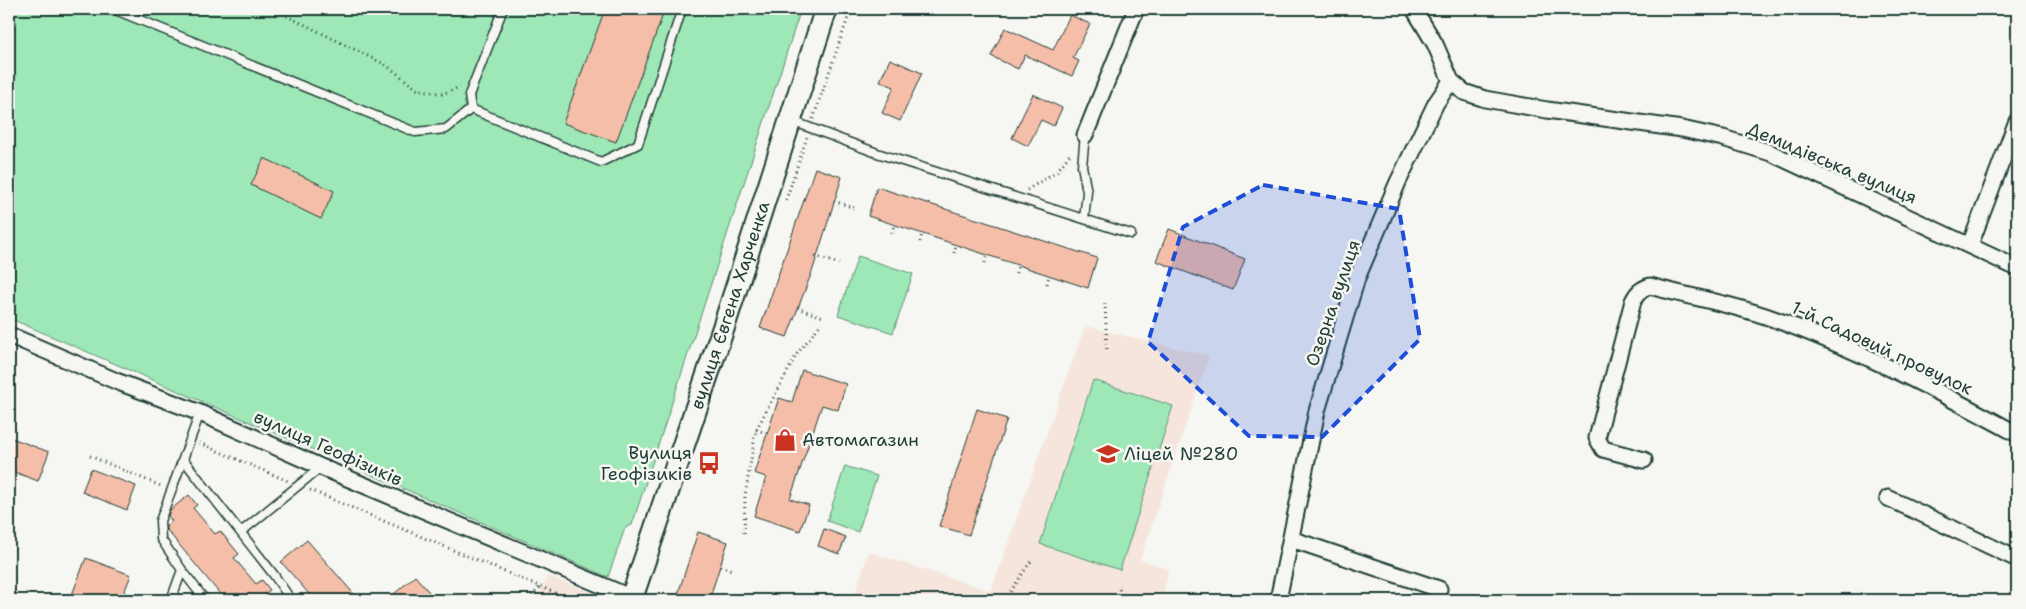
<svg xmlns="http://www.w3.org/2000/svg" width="2026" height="609" font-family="'Shantell Sans',sans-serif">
<rect width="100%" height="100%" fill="#f6f6f2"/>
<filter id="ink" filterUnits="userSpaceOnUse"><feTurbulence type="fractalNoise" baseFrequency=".02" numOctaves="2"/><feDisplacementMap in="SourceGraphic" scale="10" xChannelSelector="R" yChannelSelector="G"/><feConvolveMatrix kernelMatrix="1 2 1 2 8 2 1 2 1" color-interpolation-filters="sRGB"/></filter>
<g filter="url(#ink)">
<path fill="#f6e5dc" d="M1085,326l124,30 -69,204 29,9 -7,31h-309l16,-48 122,39z
M548,576l50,19 4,5h-67z"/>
<path fill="#9ee7b6" stroke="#5e9275" d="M9,9h792l-169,516 -7,3 -17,49 -599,-259z
M858,256l55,18 -20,59 -55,-18z
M1093,380l80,26 -53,164 -80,-26z
M845,466l32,10 -19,56 -31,-11z"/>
<path fill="#f5bea8" stroke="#1f3d34" d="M605,9h60l-49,133 -53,-19z
M1070,15l20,9 -17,34 6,3 -7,15 -47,-21 -7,14 -27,-13 14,-28 48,22z
M890,59l32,14 -22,48 -18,-8 12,-26 -14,-6z
M1033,94l29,14 -8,18 -13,-6 -13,26 -16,-8z
M264,158l70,33 -13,28 -70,-34z
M815,168l27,9 -29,92 -26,68 -27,-9z
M877,187l220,71 -9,30 -220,-72z
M1169,229l76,30 -12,31 -77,-29z
M802,370l44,14 -8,26 -16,-5 -32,94 19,6 -9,26 -46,-15 12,-39 -12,-4 25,-75 13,4z
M977,409l30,10 -38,116 -30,-9z
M9,437l40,15 -11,29 -29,-11z
M91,469l45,17 -9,24 -45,-18z
M189,495l8,10 -4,3 22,26 5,-3 19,23 -5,4 22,26 6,-4 8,10 -13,10h-32l-59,-71v-3l6,-5 -4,-5 2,-6z
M824,529l22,8 -7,17 -21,-8z
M698,532l30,10 -8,24 -11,34h-33z
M307,540l52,60h-45l-17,-20 -16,-18z
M86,558l45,17 -10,25h-51z
M415,576l21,24h-49z"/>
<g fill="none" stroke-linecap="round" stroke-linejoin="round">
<defs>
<path id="lane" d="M113,9l302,123 31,-3 25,-20 130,53 37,-18 44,-135
M471,109l-2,-14 34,-86
M792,121l85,32 254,81
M1084,219l3,-27 -5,-26 3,-31
M183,459l91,116 17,25
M241,532l80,-65
M182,570l23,30
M171,600l11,-30 -21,-31 -1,-18 40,-108"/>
<path id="street" d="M1451,81l13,11 21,7 62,11 135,19 41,9 48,15 246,115
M1085,135l51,-126
M1970,245l47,-124
M9,335l107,46 84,32 121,54 311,131
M1644,460l-41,-11 -6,-11 36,-137c4,-8 8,-12 17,-15 40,11 82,18 121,32 85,30 167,73 246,116
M1888,498l129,61
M1291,539l148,50 -3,11
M1278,600l39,-189 40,-133 41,-96 38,-79 15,-22 -16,-37 -21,-35"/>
<g id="secondary">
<path id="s1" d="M631,600l93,-274 102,-317"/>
</g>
</defs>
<use href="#lane" stroke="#1f3d34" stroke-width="11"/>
<use href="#street" stroke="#1f3d34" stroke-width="19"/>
<use href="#secondary" stroke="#1f3d34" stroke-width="25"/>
<path stroke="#1f3d34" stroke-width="3" stroke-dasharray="1 4" stroke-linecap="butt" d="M273,9l113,56 31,24 25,5 18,-7
M813,119l38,-110
M1027,190l30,-19 14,-18
M786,200l21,-63
M834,201l23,8
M892,233l2,-8
M920,242l2,-8
M954,253l2,-8
M815,256l24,8
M985,263l2,-8
M1016,273l2,-8
M1047,284l2,-9
M1105,303l2,48
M797,308l26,9
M756,430l11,3
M199,443l89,38
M90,456l73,31
M310,490l262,110
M744,533l1,-37 11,-66 41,-76 23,-29
M720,566l12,4
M529,600l11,-14
M1005,600l26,-39
M1118,600l2,-15"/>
<use href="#lane" stroke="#f6f6f2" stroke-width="8"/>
<use href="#street" stroke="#f6f6f2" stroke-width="15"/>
<use href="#secondary" stroke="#f6f6f2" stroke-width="21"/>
</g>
</g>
<path fill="#1d4ed8" fill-opacity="0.2" stroke="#1d4ed8" stroke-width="4" stroke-dasharray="10 6" stroke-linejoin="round" d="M1263,185l136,24 21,130 -98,98 -73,-1 -101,-94 35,-115z"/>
<defs>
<symbol id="shop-bare" viewBox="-9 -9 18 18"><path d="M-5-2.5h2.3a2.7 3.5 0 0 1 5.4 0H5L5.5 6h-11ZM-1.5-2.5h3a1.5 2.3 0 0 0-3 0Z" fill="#c8321e" stroke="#f6f6f2" stroke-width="2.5" paint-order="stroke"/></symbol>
<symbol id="school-bare" viewBox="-9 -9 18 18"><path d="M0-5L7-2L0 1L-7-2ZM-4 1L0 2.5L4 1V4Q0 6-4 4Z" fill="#c8321e" stroke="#f6f6f2" stroke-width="2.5" paint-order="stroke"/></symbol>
<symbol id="bus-bare" viewBox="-9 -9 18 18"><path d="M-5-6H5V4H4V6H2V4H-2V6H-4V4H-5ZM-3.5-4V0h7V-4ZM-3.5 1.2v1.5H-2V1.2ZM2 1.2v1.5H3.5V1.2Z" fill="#c8321e" stroke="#f6f6f2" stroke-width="2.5" paint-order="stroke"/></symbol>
</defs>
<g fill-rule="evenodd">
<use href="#shop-bare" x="769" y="424" width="32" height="32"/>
<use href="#school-bare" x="1092" y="438" width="32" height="32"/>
<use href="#bus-bare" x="693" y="447" width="32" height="32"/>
</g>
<g text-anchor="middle" stroke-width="5" stroke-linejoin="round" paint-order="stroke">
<g font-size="18" fill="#1f3d34" stroke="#f6f6f2">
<text transform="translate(1832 163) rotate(23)" y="6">Демидівська вулиця</text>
<text transform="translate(1333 303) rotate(-71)" y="6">Озерна вулиця</text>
<text dy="6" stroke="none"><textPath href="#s1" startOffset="311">вулиця Євгена Харченка</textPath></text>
<text transform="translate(1882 348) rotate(25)" y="6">1-й Садовий провулок</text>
<text transform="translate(328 448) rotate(24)" y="6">вулиця Геофізиків</text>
</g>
<g font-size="18" fill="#1f3d34" stroke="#f6f6f2" text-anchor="start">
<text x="802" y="446">Автомагазин</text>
<text x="692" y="459" text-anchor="end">Вулиця<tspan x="692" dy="21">Геофізиків</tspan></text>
<text x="1124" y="460">Ліцей №280</text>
</g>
</g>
<rect width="2026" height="609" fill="none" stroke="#f6f6f2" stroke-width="30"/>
<rect x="15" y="15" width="1996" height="579" fill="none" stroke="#1f3d34" stroke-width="2" filter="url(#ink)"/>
</svg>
